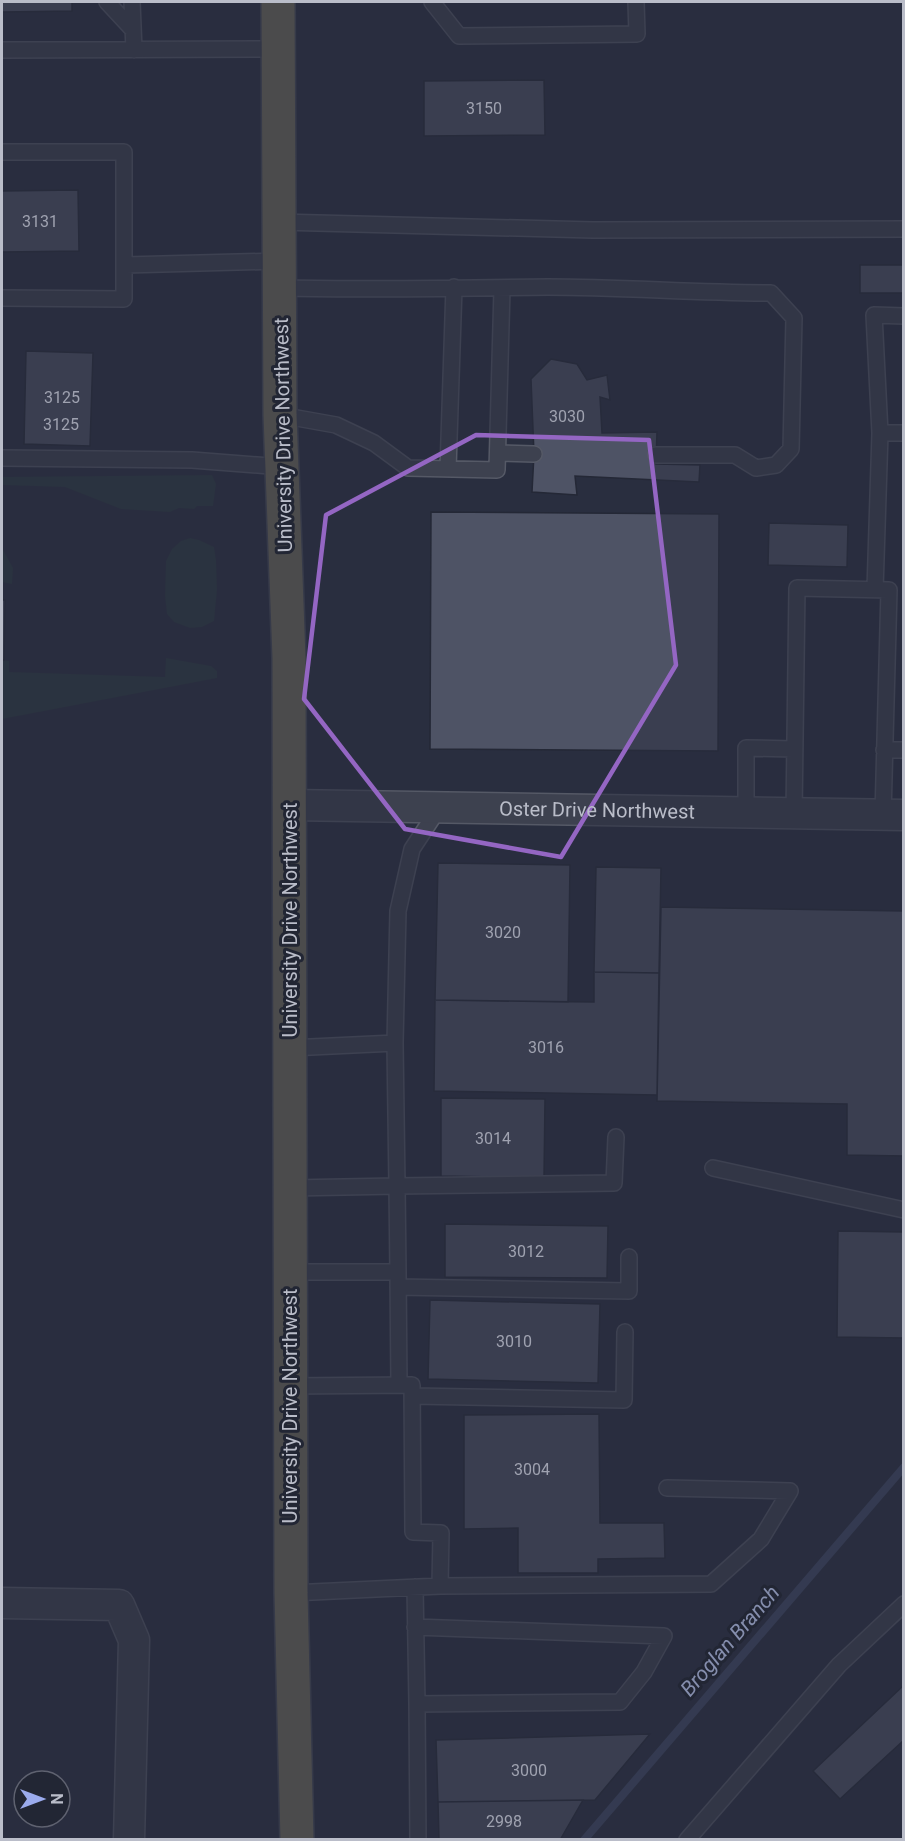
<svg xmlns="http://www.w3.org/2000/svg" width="905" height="1841" font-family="Roboto,sans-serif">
<rect width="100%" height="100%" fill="#292e3f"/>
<path fill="#2b3a40" d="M212,475l4,9 -3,22h-16l-3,3 -15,-1 -9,4 -49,-3 -56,-22 -63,-2v-8z
M2,500v48l11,20 -1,16 -10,-2z
M190,538l9,2 15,7 2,13 1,30 -3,31 -12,6 -12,1 -16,-6 -7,-8 -2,-18 1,-35 6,-12 9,-8z
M166,658l45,8 6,5v7l-215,41v-59l7,1v11l156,5z"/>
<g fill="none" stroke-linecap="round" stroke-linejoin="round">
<path stroke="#414a66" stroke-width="8" d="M584,1840l320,-373"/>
</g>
<path fill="#4e5365" stroke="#242836" stroke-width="1.5" d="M2,2h70v9l-70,1z
M544,80l1,55 -121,1v-55z
M78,190l1,61 -77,1v-61z
M860,265h44v28h-44z
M26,351l67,2 -3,93 -66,-2z
M551,359l26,5 10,16 20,-5 3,25 -10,-3 2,36 55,-1 -1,32 44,1 -1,17 -124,-6 2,19 -45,-3 2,-38 -3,-75z
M431,512l288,2 -1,237 -288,-2z
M769,523l79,2 -1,42 -79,-2z
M2,600h3l-1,60h-2z
M438,863l132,2 -2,137 -133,-2z
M596,867l65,1 -2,105 -65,-1z
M661,907l243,4v245l-57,-1v-51l-190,-3z
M594,972l65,1 -2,122 -223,-4 1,-91 159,2z
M441,1098l104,1 -1,79 -103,-2z
M445,1224l163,2 -1,52 -162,-1z
M838,1231l66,1v106l-67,-1z
M430,1300l170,4 -2,79 -170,-4z
M599,1414l1,109h64l1,35 -67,1v14h-80v-45l-54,1v-114z
M904,1685v55l-64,59 -27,-28z
M650,1734l-55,66 -157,2 -2,-62z
M583,1800l-23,40h-121l-1,-38z"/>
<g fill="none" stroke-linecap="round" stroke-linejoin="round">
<defs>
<path id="lane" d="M107,2l26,28
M132,2l2,48
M432,2l27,34 178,-2 -1,-32
M2,50l276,-1
M2,152h122v147l-122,-1
M279,222l314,8 311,-1
M125,265l154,-4
M279,288c90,2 179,0 269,-1 74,0 149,6 223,6l23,25 -3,131 -15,16 -20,3 -21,-13h-79
M280,415l56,10 38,18 34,25 89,2 5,-181
M880,433h24
M498,453l36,1
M2,458l190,2 90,7
M448,469l6,-182
M875,590l5,-157 -6,-118 30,1
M884,750h20
M746,813v-65l48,1
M794,814l3,-226 92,2 -6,225
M290,1048l105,-5
M713,1168l191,42
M291,1188l106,-2 -2,-143 3,-132 14,-62 27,-41
M290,1272h108l1,113
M398,1272l-1,-86 217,-3 2,-46
M398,1287l231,4v-34
M290,1386l122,-1 1,147 28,1 -1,53 -149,7
M413,1396l211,4 1,-68
M440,1586l271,-2 50,-45 29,-48 -123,-3
M415,1587l2,117
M415,1627l249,9 -20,36 -24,30 -203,2 1,136
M687,1840l152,-175 65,-61"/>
<g id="street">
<path id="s1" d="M289,805l615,10"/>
<path d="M2,1603l117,2 15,35 -5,200"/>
</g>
<path id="highway" d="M278,2l2,413 9,243 2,935 6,247"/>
</defs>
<use href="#lane" stroke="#555966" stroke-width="18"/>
<use href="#street" stroke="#555966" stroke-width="33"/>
<use href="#highway" stroke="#454956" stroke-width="36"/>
<use href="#lane" stroke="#3d414f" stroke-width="15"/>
<use href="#street" stroke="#3d414f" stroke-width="30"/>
<use href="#highway" stroke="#746f5b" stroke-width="33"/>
</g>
<path d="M0 0H905V1841H0ZM476,435l173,5 27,225 -115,192 -156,-28 -101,-130 22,-184z" fill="#292e3f" fill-opacity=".55" fill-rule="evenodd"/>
<path fill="none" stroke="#9466c3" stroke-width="4.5" stroke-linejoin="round" d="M476,435l173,5 27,225 -115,192 -156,-28 -101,-130 22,-184z"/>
<g text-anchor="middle" stroke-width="6" stroke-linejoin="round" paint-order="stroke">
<g font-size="16" fill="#9fa2b0">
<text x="484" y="114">3150</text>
<text x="40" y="227">3131</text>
<text x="62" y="403">3125</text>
<text x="567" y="422">3030</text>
<text x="61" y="430">3125</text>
<text x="503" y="938">3020</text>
<text x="546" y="1053">3016</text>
<text x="493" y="1144">3014</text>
<text x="526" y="1257">3012</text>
<text x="514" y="1347">3010</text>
<text x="532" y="1475">3004</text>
<text x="529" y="1776">3000</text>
<text x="504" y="1827">2998</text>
</g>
<g font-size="20" fill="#babdc9" stroke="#222634">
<text transform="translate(283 435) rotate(-91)" y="7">University Drive Northwest</text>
<text dy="7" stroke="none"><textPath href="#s1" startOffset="308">Oster Drive Northwest</textPath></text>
<text transform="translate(290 920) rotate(-90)" y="7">University Drive Northwest</text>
<text transform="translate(290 1406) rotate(-90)" y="7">University Drive Northwest</text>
</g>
<g font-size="21" font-style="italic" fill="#858ead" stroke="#222634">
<text transform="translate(730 1641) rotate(-49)" y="7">Broglan Branch</text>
</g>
</g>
<rect width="905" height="1841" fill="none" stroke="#babdc9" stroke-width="6"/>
<g transform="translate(42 1799) rotate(90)"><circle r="28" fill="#222634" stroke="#5f6270" stroke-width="1.5"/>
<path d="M0-4.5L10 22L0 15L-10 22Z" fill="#9babed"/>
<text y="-9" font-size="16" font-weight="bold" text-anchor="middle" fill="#babdc9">N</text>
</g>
</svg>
